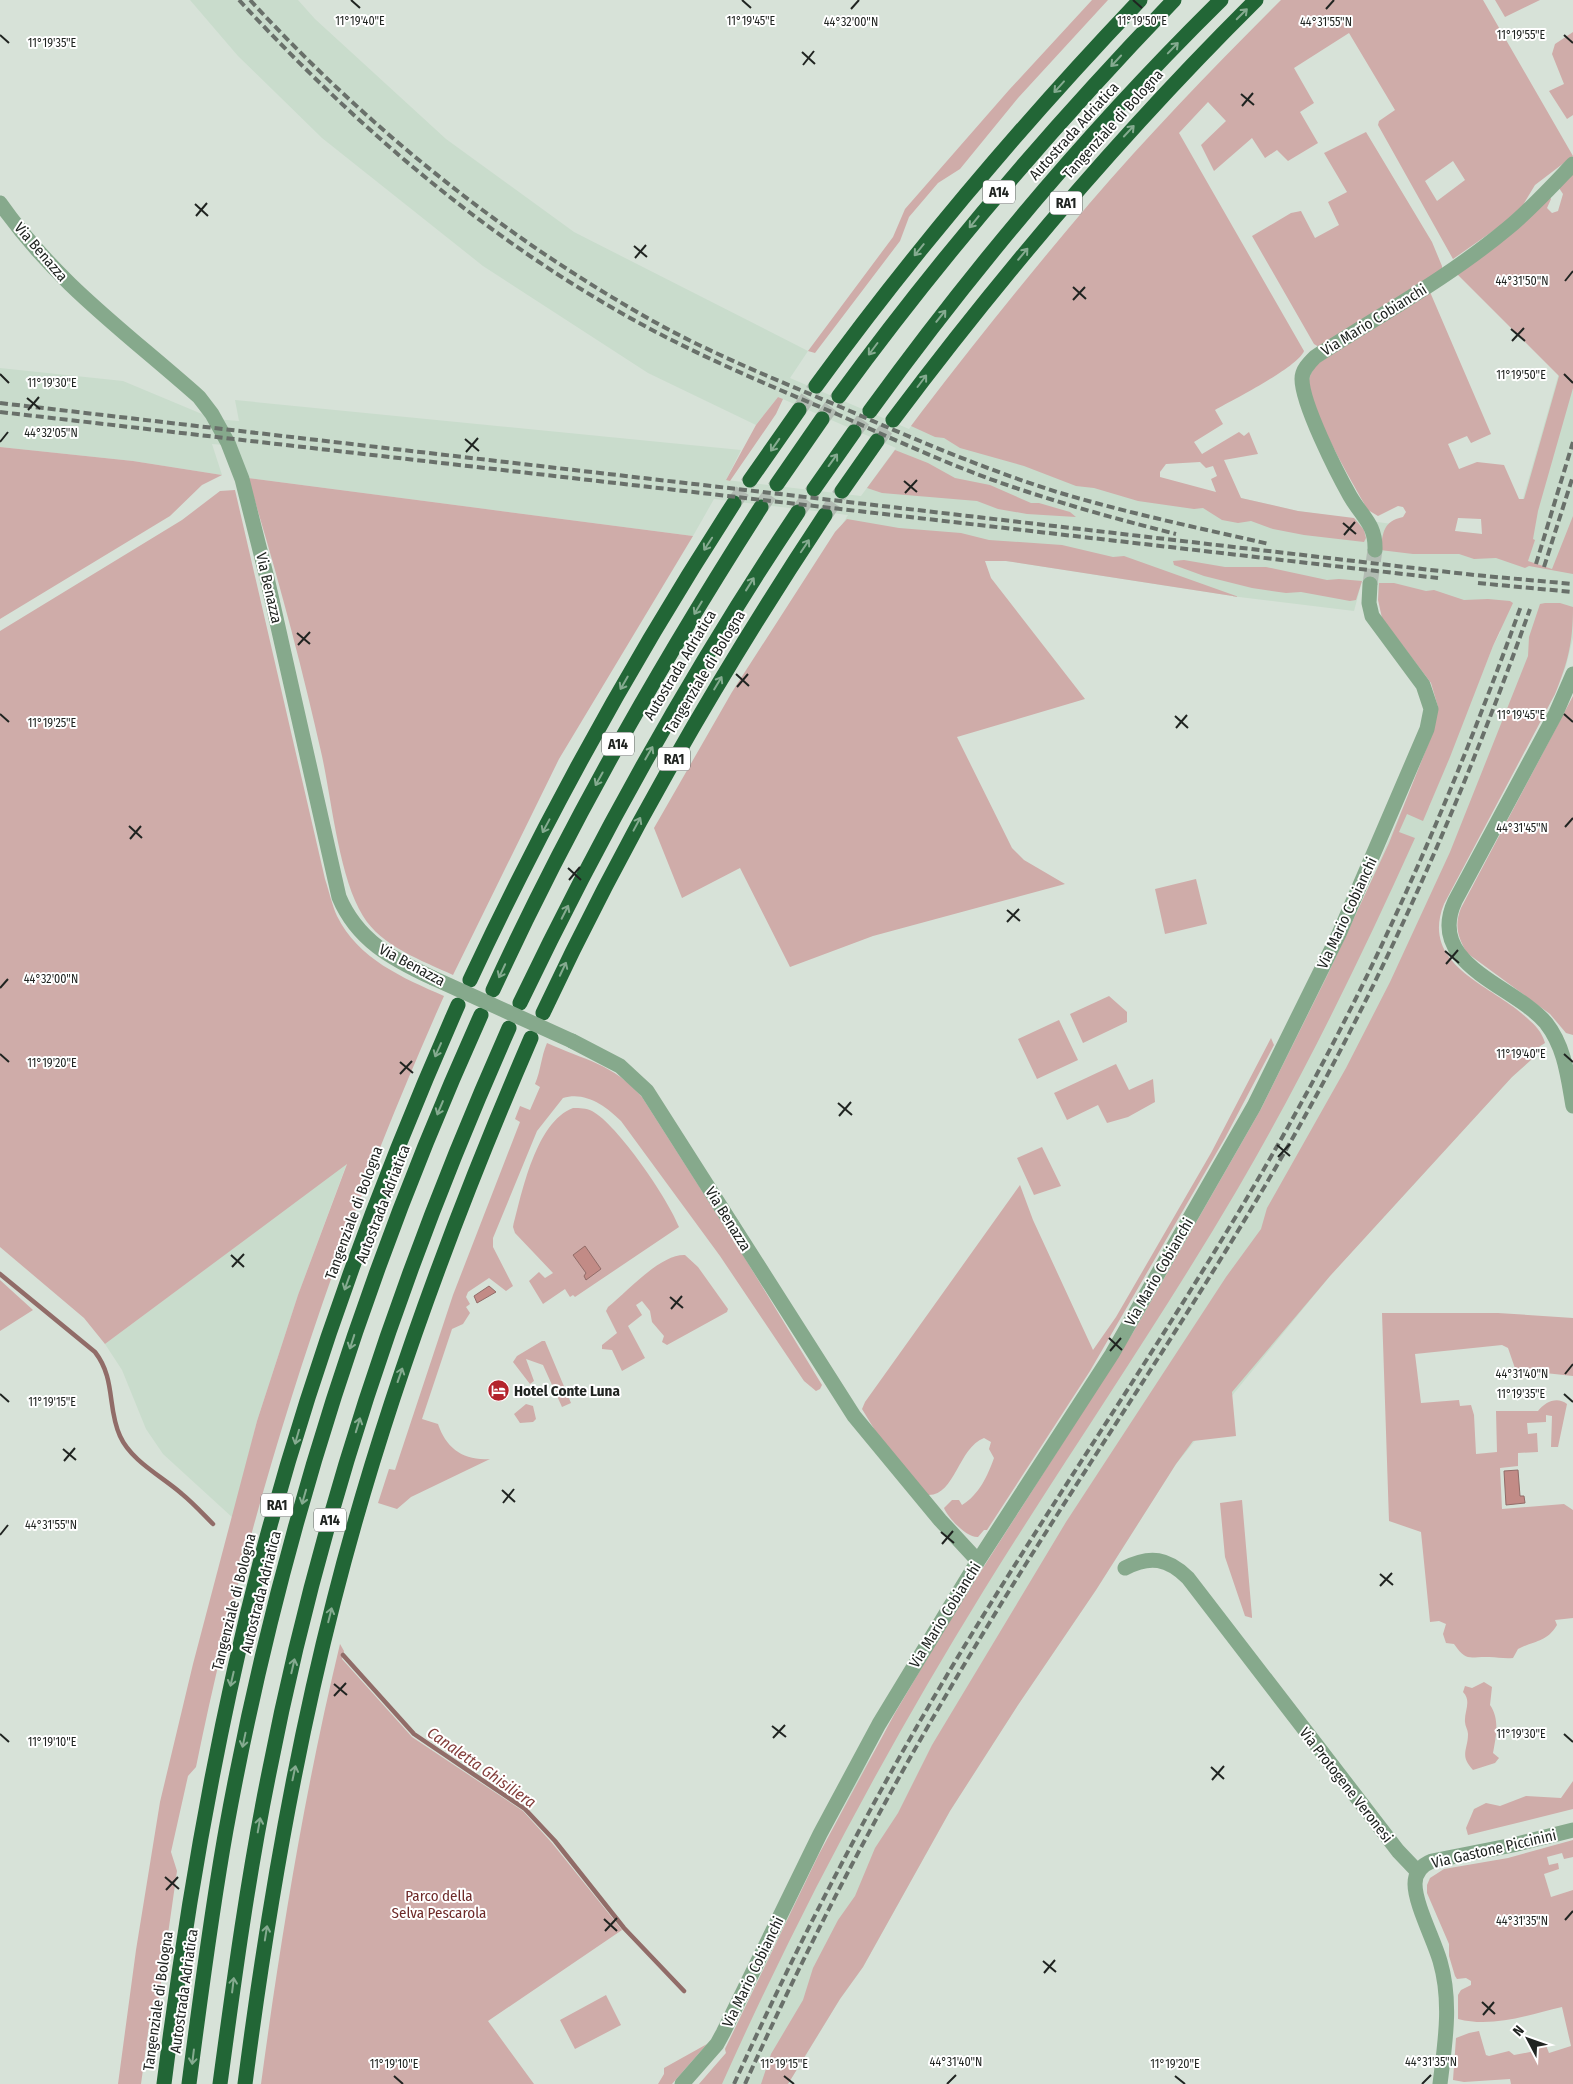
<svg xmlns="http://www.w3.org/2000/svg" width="1573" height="2084" font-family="'Fira Sans Condensed',sans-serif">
<rect width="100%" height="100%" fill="#d7e2d8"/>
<path fill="#c9dccc" d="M190,0h108l17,19 131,120 128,93 234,119 -18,27 119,51 14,-19 269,77 106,24 123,17 91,9 61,-213v314l-7,28 -11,28 -116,219 -3,25 3,20 93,101 -20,18 -182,199 -154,188 -80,126 -78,115 -68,106 -87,156 -23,32 -52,85h-89l27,-31 -1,-4 63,-132 73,-144 184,-300 89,-142 127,-222 96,-196 50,-115 22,9 64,-161 8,-15 -123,-31v-17l-16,-2 -8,30 -115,-14 -233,-36h-32l-139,-29 5,-4 8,-13 -134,-16 -21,37 -445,-58 -11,-32 -25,-2 10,31 -89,-14 -133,-14v-79l123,13 91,38 25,2 -4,-21 506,50 -15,30 135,16 35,-48 -118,-51 -22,28 -108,-52 -165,-107 -161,-128 -84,-82z
M347,1163l-49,132 -41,126 -24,97 -70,-64 -17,-25 -24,-59 -17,-26z"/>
<path fill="#cfaca9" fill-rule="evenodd" d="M1092,0h16l-90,98 -58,71 -22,14 -29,34 -9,24 -85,112 -7,-2 85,-114 12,-28 104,-119z
M1281,0h202l90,156 -38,29 -12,20 -20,19 -50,35 -75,-134 1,-4 16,-11 -46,-77 -55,35 20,35 -14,9 18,31 -30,18 -11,-11 -12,8 -13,-20 -38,33 -13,-26 25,-24 -18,-19 -29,31 125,218c-6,16 -71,49 -89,59l8,14 -29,18 8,12 37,-22 5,4 5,-4 9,22 -34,6 17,38 57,13 56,7 10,12 2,8 -2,4 -60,-7 -31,-6 -22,-8 -13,2 -16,-3 -19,-12 -9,1 -56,-8 -44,-13 -18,-2 -52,-20 -64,-18 -16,-10 -9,-1 -24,-11 12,-16c54,-70 109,-139 166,-206 61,-71 126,-138 192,-204zM1453,161l12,19 -28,21 -12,-20zM1200,462l6,6 7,-2 4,10 -6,3 5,13 -56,-15v-5l6,-8z
M1495,0h45l-35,17z
M1573,32v83l-6,4 -18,-28 15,-7 -12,-30 3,-10z
M1366,132l66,110 10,24v3l-123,78 -5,-3 -62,-108 39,-23 10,-2 14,27 24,-13 -11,-23 19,-10 -23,-39z
M1573,173v215l-35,123 -5,28 2,1 -7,21 24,8 21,-53v58l-44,-8 -4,2 -29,-10 -22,1 -15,-5h-46l-33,-4c4,-18 2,-28 23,-33l3,-5 -3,-5 -5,-1 -20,10 -10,-6c-16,-28 -58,-99 -59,-128 0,-7 4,-12 8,-18l113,-72 61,142 -20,9 -4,-7 -19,8 11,25 18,-7 27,3 15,34h5l35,-123 -102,-102 92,-78 2,3 -4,9 5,5 6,-2 5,-17 -4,-6zM1458,518l23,1 1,15 -27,-3z
M778,397l5,2 -7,15 -46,67 -4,-1 30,-55z
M0,447l133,14 89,14 -20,10 -32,31 -170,103z
M895,450l33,13 27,15 35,7 41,18h8l31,9 6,5 -49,-3 -29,-5 -21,-8 -95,-8 -15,-5z
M248,478l445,58 -134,223 -106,216c-30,-14 -72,-29 -90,-59 -24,-39 -31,-114 -41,-160 -21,-94 -46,-186 -74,-278z
M235,490l90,389c4,12 7,26 12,37 21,43 66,62 107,80 -111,248 -194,506 -248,771l-8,9 -17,76 6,19 -19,133 -7,7 -10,73h-23l18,-134 24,-148 33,-138 64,-243 41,-126 49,-131 -242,180 -21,-26 -84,-71v-616l182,-111 38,-29z
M847,519l52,9 62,5 28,7 73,5 51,12 11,-1 115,41 -233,-36h-21l6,17 94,121 -128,38 55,111 12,12 41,24 -192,52 -83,31 -50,-99 -58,30 -28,-70 78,-136 103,-160z
M1184,560l41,7h41l61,13 12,-1 23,2 -6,19 -6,1 -49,-9 -15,1 -34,-5 -48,-12 -30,-11 -1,-4z
M1379,583h15l32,8 8,-1 30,10 24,-1 22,2 3,2 -20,43 -43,111 -27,64 -16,-7 -8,18 16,6c-54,120 -112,239 -178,352 -80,136 -170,266 -253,400 -98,159 -186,324 -262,494h-23l27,-31 -1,-4 93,-193 77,-143 58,-98 181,-284 127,-222 66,-133 62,-133 44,-111 5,-25 -7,-24 -49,-65 -4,-18z
M1545,603h15l13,4c0,35 -5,55 -18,87l-111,210c-25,62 49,81 83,114 8,7 15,14 18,25l-17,11 4,5 -20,18 -182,199 -98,116 4,44 -43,5 -17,23 -80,126 -78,115 -68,106 -87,156 -23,32 -52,85h-27l10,-30 32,-54 10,-32 25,-48 17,-24 20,-48 23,-35 34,-68 134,-223 160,-245 35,-48 6,-21 79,-140 44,-86 60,-130 78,-196 1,-19 11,-33z
M1573,696v339l-7,-2 -16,-19 -83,-61c-9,-15 -13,-28 -6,-45z
M1196,879l11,45 -42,10 -10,-45z
M1109,996l18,16v10l-44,21 -13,-29z
M1059,1020l19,40 -41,19 -19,-40z
M1271,1038l3,7 -49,93 -135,233 -103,159h-3l-6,7c-11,1 -30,-19 -34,-29l8,-8h7l3,5c17,-10 26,-30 32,-47l-5,-9 2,-7 -7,-4c-26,10 -29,58 -56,57l-52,-63 -14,-23 3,-7 155,-217 13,35 60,130 23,-33 95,-164z
M547,1043c37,17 67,21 95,54l104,163 76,125 -2,4 -4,2 -12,-10 -84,-125 -99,-135c-15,-15 -36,-30 -58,-23l-26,33 -44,107v9l20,39 -7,5 -17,-13 -21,14 -2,5 4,7 -4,3 4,6 -7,11 -11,5 -30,90 16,5c8,24 25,37 52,35l-79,38 -14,12 -19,-6 11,-34 6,1 58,-175 67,-173 -5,-3 5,-13 10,4 10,-23 -5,-3c6,-14 6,-27 12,-41z
M1116,1064l13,26 24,-11 2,23 -27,15 -21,6 -9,-18 -31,15 -13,-27z
M573,1108c7,0 13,0 19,3 25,13 77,89 87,116l-104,70 -2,-2 -3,2 -5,-8 -22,15 -14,-23 10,-9 6,6 8,-5 -38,-40 -2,-6c9,-35 23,-105 60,-119z
M1042,1147l19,39 -27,9 -17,-37z
M685,1255l13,12 30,42 -1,3 -60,33 -5,-3 2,-6 -12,-14 -2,-11 -8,-10 -6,4 6,10 -14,11 17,32 -23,13 -10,-21 -10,-1v-4l15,-12 -11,-22 2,-4c19,-15 52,-53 77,-52z
M0,1280l33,30 -33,21z
M1382,1313h116l75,5v58l-28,-3 -12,4 -16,-3 -9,-26 -6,-3 -87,9 6,49 38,-3 1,6 11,-1 3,10 2,39 21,-2 -1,-41h42c7,-9 19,-15 29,-7l-9,43h-7l1,-31 -6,-1v7l-19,1 1,11 9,-1 1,19 -20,1v13l-18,2 2,41 62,-5 9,6v108l-18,2 2,5c-11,18 -22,15 -39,24l-5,9c-9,1 -15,-1 -24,-1 -19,-1 -22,6 -35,-13l-8,-1 -3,-9 3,-10 -7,-3 -9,1 -9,-90 -32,-11z
M542,1341h3l26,62 -9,4 -19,-42 -17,-6 8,22 -4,3 -17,-22 4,-6z
M526,1404l7,2 3,13 -3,3 -13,1 -6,-9z
M1242,1500l10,116v2l-7,-2 -20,-59 -5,-54z
M340,1644l4,7 -2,8 70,78 111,74 29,32 70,87 -134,91 46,63h-273c20,-148 44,-295 79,-440z
M1484,1682l8,5 -2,18c10,14 6,32 3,48l6,5 -4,5 -22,7c-14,-15 -5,-20 -5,-36 0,-4 -3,-8 -3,-12 -1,-10 7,-21 -2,-30l2,-6 7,2z
M1573,1781v28l-105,26 -2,-7 8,-19 12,-6 14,3 26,-10 35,2z
M1573,1840v17l-9,2 -2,-6 -15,4 2,8 9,-2 1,6 -15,5 7,23 22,-7v194h-62l-1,-5 -46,3 -11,-2 3,-42 13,-5 10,-2 7,24 3,1 20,-5 5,4 16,-3 12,-10 3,1 4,10 22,-7 -9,-39c-35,8 -69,21 -104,12v-24l3,-5 10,-5v-4l-5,-3 -9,1 -2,-3 -6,-20v-12l-22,-51v-8l3,-7 14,-9 64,-11z
M606,1995l15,30 -46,24 -15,-29z
M707,2044l-35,40h-14l6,-10v-6z"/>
<path fill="#c28b86" stroke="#916c68" d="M585,1246l16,23 -15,11 -2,-4 2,-3 -13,-18z
M489,1286l7,6 -19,11 -3,-7z
M1518,1470l2,26h4l1,7 -19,2 -2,-34z"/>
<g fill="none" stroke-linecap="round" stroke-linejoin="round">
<path stroke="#916c68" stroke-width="4.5" d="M0,1274l95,78c21,27 12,56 25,84 11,25 43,41 62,58 11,9 21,20 31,30
M343,1655l71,79 111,75 30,32 69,87 60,63"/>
<path stroke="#b2bcb3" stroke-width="15" stroke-dasharray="15 8" stroke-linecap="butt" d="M1370,584l5,-34"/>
<path stroke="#b2bcb3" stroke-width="15" stroke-dasharray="15 8" stroke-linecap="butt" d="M799,410l17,-24
M822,419l17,-23
M854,432l16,-21
M877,441l16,-21
M734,503l16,-23
M761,507l16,-23
M798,512l16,-23
M825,515l17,-24"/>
<path stroke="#86a98c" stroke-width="15" d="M0,203c56,80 127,130 199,194l13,17 16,29 14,36 25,99 72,319c18,43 53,62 94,81
M1375,550c1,-26 -13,-33 -25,-54 -13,-23 -48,-92 -48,-117 0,-9 7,-16 13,-22 65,-42 133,-79 193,-129 23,-19 44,-42 65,-64
M1573,674l-17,39 -101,188c-30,64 59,84 91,122 19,24 22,55 27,83
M572,1041l48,25 27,25 207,325 86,104 38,41
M1125,1568c25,-13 43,-10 63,10l210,273 20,21
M682,2084l35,-40 6,-11 97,-199 59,-110 99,-163 134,-207 142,-248 85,-172 88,-205 4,-20 -8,-24 -51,-69 -3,-13 1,-19
M1440,2084c5,-41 12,-82 0,-123 -6,-21 -25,-57 -25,-77 0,-12 7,-19 17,-23l81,-16 60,-15"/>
<path stroke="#226636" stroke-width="15" d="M816,386c99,-136 208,-264 324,-386
M839,396c102,-140 215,-271 335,-396
M870,411c106,-146 222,-284 351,-411
M893,420c111,-148 231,-289 363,-420
M750,480l49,-70
M777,484l45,-65
M814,489l40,-57
M842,491l35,-50
M470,980c77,-165 165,-324 264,-477
M493,990c77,-168 168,-327 268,-483
M520,1003c82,-171 173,-334 278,-491
M543,1013c81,-173 176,-338 282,-498
M164,2084c22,-176 52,-350 96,-521 50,-191 118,-377 198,-558
M189,2084c11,-85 22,-170 37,-254 51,-281 138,-555 255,-815
M220,2084c14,-104 28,-208 49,-311 50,-257 134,-506 240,-745
M245,2084c21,-163 48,-324 89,-484 49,-193 118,-379 197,-562"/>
<path stroke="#69706a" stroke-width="4" stroke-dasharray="8 4" stroke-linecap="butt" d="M239,0c109,118 232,226 372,307 73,43 150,75 228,108 61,27 121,55 183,75 51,17 102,31 154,44
M250,0c119,129 257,240 410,325 59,32 122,57 183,83 71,31 141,61 214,84 70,21 142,36 212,52
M0,403l1474,172 99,9
M0,412l1438,166
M1536,564l37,-122
M1544,567l29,-91
M1478,583l95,9
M734,2084c70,-154 148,-303 236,-447 109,-178 229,-348 329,-530 89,-161 160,-329 222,-501
M745,2084c68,-151 145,-297 231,-439 107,-178 228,-347 329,-529 90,-162 163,-332 225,-507"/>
<path stroke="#86a98c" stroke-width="15" d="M433,978l139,63"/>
</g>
<defs><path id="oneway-shaft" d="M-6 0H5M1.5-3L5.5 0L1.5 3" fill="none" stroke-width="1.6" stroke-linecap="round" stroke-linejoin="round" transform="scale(1.25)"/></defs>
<g stroke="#85ab90">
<use href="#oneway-shaft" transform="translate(1242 14) rotate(-45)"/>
<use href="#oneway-shaft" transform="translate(1173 48) rotate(-46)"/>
<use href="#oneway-shaft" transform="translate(1116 61) rotate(133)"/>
<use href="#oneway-shaft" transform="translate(1059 87) rotate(132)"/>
<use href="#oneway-shaft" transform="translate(1129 131) rotate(-47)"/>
<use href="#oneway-shaft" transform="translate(974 222) rotate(129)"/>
<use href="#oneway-shaft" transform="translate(919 250) rotate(129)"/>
<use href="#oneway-shaft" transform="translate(1023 254) rotate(-50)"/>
<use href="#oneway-shaft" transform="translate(941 316) rotate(-51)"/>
<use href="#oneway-shaft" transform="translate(873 349) rotate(127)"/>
<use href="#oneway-shaft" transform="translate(922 381) rotate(-53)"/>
<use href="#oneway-shaft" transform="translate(775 445) rotate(125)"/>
<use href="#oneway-shaft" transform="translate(833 460) rotate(-54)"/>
<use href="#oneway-shaft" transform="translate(708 544) rotate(123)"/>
<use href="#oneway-shaft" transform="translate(805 546) rotate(-56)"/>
<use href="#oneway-shaft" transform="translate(750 584) rotate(-58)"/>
<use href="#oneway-shaft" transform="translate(698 608) rotate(121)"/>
<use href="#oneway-shaft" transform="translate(624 683) rotate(120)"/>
<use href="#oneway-shaft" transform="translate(718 683) rotate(-59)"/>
<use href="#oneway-shaft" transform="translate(649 753) rotate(-60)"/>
<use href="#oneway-shaft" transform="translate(599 779) rotate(119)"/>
<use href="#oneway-shaft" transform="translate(637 824) rotate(-62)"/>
<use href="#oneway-shaft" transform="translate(546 826) rotate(118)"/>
<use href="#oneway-shaft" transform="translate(565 912) rotate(-63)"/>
<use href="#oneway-shaft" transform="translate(563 969) rotate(-65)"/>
<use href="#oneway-shaft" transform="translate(502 971) rotate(115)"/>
<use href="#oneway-shaft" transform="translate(438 1050) rotate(114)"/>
<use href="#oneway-shaft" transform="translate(440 1108) rotate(113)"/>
<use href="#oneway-shaft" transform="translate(347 1283) rotate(110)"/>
<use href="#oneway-shaft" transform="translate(352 1342) rotate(108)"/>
<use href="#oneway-shaft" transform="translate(400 1375) rotate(-71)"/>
<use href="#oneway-shaft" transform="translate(358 1425) rotate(-73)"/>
<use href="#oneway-shaft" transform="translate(297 1437) rotate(106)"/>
<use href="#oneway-shaft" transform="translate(304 1497) rotate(106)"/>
<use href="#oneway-shaft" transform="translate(330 1615) rotate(-76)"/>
<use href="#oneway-shaft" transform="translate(293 1666) rotate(-77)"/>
<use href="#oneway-shaft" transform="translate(232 1679) rotate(103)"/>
<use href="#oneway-shaft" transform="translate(244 1740) rotate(102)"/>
<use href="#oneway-shaft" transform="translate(294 1773) rotate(-78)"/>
<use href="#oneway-shaft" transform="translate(259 1825) rotate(-80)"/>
<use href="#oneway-shaft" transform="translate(266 1933) rotate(-81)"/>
<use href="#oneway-shaft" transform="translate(233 1985) rotate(-83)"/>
<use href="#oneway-shaft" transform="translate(193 2057) rotate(97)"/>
</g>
<path fill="none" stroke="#202421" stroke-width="2" d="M351,0l9,8M742,0l9,8M1133,0l9,8M851,9l8,-9M1326,9l8,-9M0,35l9,8M1564,35l9,8M802,52l13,12M803,65l11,-14M1241,94l13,11M1242,106l11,-13M195,204l13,12M196,216l11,-13M634,246l13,11M635,258l11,-13M1565,281l8,-10M1073,287l13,12M1073,300l12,-13M1511,329l14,12M1512,341l12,-13M0,374l9,9M1564,374l9,9M27,398l13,11M28,410l11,-13M465,439l14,12M0,442l8,-10M466,452l12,-14M904,481l13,11M905,493l12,-13M1343,523l13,11M1344,535l11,-13M297,633l13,11M298,645l12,-13M736,674l13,12M737,687l11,-13M0,714l9,8M1564,714l9,8M1175,716l13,12M1176,728l11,-13M129,826l13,12M1565,827l8,-9M130,839l11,-13M568,868l13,12M569,880l11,-13M1007,910l13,11M1007,922l12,-13M1445,951l14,12M1446,964l12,-14M0,988l8,-9M0,1054l9,8M1564,1054l9,8M400,1062l13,11M400,1074l12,-13M838,1103l14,12M839,1116l12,-14M1277,1145l13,11M1278,1157l12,-13M231,1255l13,12M232,1267l12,-13M670,1297l13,11M671,1309l11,-13M1109,1338l13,12M1110,1351l11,-13M1565,1374l8,-10M0,1394l9,8M1564,1394l9,8M63,1449l13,11M64,1461l11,-13M502,1490l13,12M503,1503l11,-14M941,1532l13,11M0,1535l8,-10M942,1544l11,-13M1380,1574l13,11M1380,1586l12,-13M334,1684l13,11M334,1696l12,-13M772,1726l14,11M0,1734l9,8M1564,1734l9,8M773,1738l12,-13M1211,1767l13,12M1212,1780l12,-14M165,1877l14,12M166,1890l12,-13M604,1919l13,12M1565,1920l8,-9M605,1931l12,-13M1043,1961l13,11M1044,1973l11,-13M1482,2002l13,12M1483,2015l11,-13M394,2076l9,8M784,2076l10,8M1175,2076l10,8M947,2084l9,-9M1422,2084l9,-9"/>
<defs>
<symbol id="hotel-disc" viewBox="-11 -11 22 22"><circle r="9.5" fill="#b4232c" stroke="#fff"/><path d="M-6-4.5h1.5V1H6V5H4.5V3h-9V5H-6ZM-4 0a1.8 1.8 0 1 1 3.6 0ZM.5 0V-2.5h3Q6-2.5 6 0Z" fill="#fff"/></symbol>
</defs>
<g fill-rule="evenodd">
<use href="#hotel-disc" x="486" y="1378" width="25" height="25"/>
</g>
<g text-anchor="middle" stroke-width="4" stroke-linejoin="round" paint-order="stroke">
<g fill="#fff" stroke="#636664" stroke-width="1">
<rect x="983" y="180.5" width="32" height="23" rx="4"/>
<rect x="1050" y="191.5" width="32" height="23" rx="4"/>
<rect x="602" y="732.5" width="32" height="23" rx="4"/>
<rect x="658" y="747.5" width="32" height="23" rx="4"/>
<rect x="261" y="1493.5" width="32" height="23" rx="4"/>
<rect x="314" y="1508.5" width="32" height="23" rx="4"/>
</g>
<g font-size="14" font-weight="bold" fill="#202421">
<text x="999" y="197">A14</text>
<text x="1066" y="208">RA1</text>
<text x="618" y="749">A14</text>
<text x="674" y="764">RA1</text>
<text x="277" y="1510">RA1</text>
<text x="330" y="1525">A14</text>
</g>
<g font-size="15" fill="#202421" stroke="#fff">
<text transform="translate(1113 124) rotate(-48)" y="5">Tangenziale di Bologna</text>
<text transform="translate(1074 131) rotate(-48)" y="5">Autostrada Adriatica</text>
<text transform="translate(41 252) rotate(49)" y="5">Via Benazza</text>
<text transform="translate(1374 320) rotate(-32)" y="5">Via Mario Cobianchi</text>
<text transform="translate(269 588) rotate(77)" y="5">Via Benazza</text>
<text transform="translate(680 665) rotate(-59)" y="5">Autostrada Adriatica</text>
<text transform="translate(705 672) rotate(-59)" y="5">Tangenziale di Bologna</text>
<text transform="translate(1347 913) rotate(-65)" y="5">Via Mario Cobianchi</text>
<text transform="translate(412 965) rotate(28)" y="5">Via Benazza</text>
<text transform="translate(383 1204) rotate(-69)" y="5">Autostrada Adriatica</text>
<text transform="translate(354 1213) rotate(-70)" y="5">Tangenziale di Bologna</text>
<text transform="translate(728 1219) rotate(58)" y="5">Via Benazza</text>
<text transform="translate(1159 1272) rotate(-60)" y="5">Via Mario Cobianchi</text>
<text transform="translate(261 1592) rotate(-76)" y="5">Autostrada Adriatica</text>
<text transform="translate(234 1602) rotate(-76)" y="5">Tangenziale di Bologna</text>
<text transform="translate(945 1615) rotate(-58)" y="5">Via Mario Cobianchi</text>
<text transform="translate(1346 1785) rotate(52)" y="5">Via Protogene Veronesi</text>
<text transform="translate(1494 1849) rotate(-13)" y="5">Via Gastone Piccinini</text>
<text transform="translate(753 1972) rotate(-64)" y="5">Via Mario Cobianchi</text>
<text transform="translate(184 1991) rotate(-82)" y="5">Autostrada Adriatica</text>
<text transform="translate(158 2001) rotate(-82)" y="5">Tangenziale di Bologna</text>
</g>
<g font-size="15" font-weight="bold" fill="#202421" stroke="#fff" text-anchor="start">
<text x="514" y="1396">Hotel Conte Luna</text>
</g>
<g font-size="15" fill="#6d2928" stroke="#fff">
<text x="439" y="1901">Parco della<tspan x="439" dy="17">Selva Pescarola</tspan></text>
</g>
<g font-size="16" font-style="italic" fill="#833d3a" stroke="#fff">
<text transform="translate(482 1767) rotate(35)" y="6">Canaletta Ghisiliera</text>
</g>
</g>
<g font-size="12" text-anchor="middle" fill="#202421" stroke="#fff" stroke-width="4" stroke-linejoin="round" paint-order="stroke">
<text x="1142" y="25">11°19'50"E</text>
<text x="360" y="25">11°19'40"E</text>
<text x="751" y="25">11°19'45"E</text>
<text x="851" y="26">44°32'00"N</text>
<text x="1326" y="26">44°31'55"N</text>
<text x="1521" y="39">11°19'55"E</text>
<text x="52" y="47">11°19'35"E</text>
<text x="1522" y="285">44°31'50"N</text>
<text x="1521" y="379">11°19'50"E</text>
<text x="52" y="387">11°19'30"E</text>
<text x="51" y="437">44°32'05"N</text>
<text x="1521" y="719">11°19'45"E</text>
<text x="52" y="727">11°19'25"E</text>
<text x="1522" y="832">44°31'45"N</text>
<text x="51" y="983">44°32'00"N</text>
<text x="1521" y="1058">11°19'40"E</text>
<text x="52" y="1067">11°19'20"E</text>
<text x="1522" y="1378">44°31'40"N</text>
<text x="1521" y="1398">11°19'35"E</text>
<text x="52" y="1406">11°19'15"E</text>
<text x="51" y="1529">44°31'55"N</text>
<text x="1521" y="1738">11°19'30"E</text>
<text x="52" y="1746">11°19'10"E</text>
<text x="1522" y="1925">44°31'35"N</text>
<text x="956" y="2066">44°31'40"N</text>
<text x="1431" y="2066">44°31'35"N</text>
<text x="394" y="2068">11°19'10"E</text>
<text x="784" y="2068">11°19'15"E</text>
<text x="1175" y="2068">11°19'20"E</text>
</g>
<g transform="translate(1528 2039) rotate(311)" stroke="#ffffff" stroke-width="4" paint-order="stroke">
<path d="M0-4L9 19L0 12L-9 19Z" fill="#202421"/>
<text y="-8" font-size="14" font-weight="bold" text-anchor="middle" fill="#202421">N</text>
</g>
</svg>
